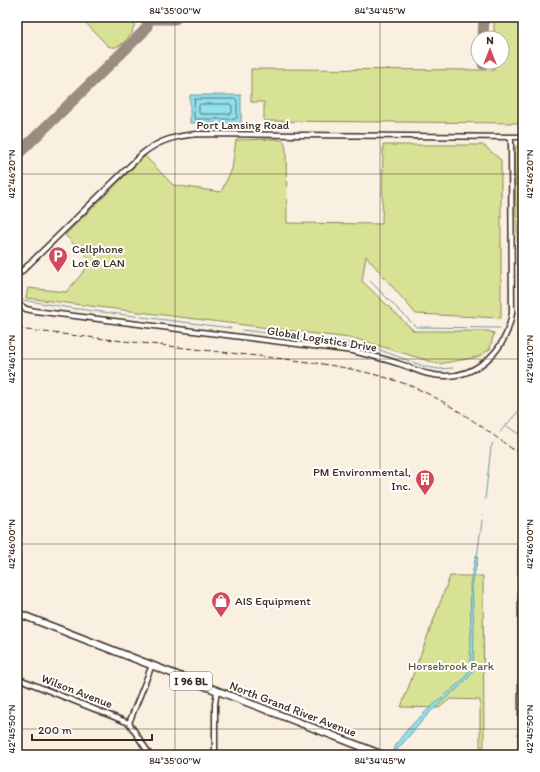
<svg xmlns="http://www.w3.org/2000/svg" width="540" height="772" font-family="Itim,sans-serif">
<rect width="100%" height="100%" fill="#faf0e2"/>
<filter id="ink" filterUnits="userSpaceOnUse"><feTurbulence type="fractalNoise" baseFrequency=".025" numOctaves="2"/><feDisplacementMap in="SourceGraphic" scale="8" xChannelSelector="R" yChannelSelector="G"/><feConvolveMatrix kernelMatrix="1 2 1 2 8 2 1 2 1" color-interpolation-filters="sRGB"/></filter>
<g filter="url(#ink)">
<path fill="#d7e294" stroke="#898659" d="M80,17h52l3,7 -3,7 1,1c-7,8 -14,19 -25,14z
M494,17h29v106l-259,-2v-19h-13v-33l243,1v-8h8v-24h-8z
M277,139l7,2 2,9 1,73 95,1 1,-79h100l18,15v158l-85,-4 -50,-58 -4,25 52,50h74l6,2 -4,16 -12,8 -39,7 -82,-25 -331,-41 2,-10 38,4 26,-30 -27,-27 80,-79 28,29 48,7 11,-23 4,-29z
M523,142v139l-4,-1 -5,-124 2,-9z
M450,576h33l1,171h-4v-47l-30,-1 -11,9 -38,-1z"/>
<path fill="#90e0ed" stroke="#6e979a" d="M190,95h51v28h-51z
M476,555l2,2 -6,29 2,43h-3l-1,-45z
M471,631h3l-1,39 -4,7 -15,15 -2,-3 11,-9 7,-11z
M450,691l2,2 -23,20 -33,38 -2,-1c7,-20 40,-45 56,-59z"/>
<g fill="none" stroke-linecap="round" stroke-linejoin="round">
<path stroke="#5d7371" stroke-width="1" d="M195,99h41l1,2v17l-2,1h-40l-1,-2z
M201,104h29l2,2v7l-2,1h-30l-1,-1v-7z"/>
<path stroke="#6e979a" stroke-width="1" d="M370,281l46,46 84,1
M23,300l47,8 161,20
M518,328h5
M242,330l101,12 37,8 46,17 13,2 14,-1
M507,426l16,11
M500,432l23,-26
M485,499l6,-52 2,-4
M477,557l6,-43"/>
<path stroke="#9a8d80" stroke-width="11" d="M148,17v2h27
M483,38l1,-21
M483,64v-2
M17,155l125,-122c5,-5 6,-8 6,-14l-2,-2"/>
<defs>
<path id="minor" d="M17,276l125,-122c17,-14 34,-18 55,-20l326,3
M17,303l9,6 9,2 318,40c16,4 32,8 47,13 10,3 19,8 29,10 43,10 77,-21 83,-61l-1,-176
M17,678l112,45 21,32
M129,723l23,-58
M215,755v-51l2,-13
M521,755v-212l2,-12"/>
<path id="tertiary" d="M357,755l8,-7"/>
<path id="primary" d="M17,613l366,142"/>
</defs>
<use href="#minor" stroke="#3b2a1e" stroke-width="7"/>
<use href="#tertiary" stroke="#3b2a1e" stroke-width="8"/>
<use href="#primary" stroke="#3b2a1e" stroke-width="9"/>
<use href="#minor" stroke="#fff" stroke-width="4"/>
<use href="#tertiary" stroke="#fff" stroke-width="5"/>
<use href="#primary" stroke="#fff" stroke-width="6"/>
<path stroke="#3b2a1e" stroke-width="1" stroke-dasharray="6 3" stroke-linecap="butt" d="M17,329c71,8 142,16 213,24 61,7 123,11 181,33 41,17 77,45 112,71"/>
</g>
</g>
<path fill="none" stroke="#3b2a1e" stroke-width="1" stroke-opacity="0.45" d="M175,17v738M380,17v738M17,174h506M17,359h506M17,544h506M17,729h506"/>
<defs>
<symbol id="parking-pin" viewBox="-11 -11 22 30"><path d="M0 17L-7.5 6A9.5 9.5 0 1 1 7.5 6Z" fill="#d1495b" stroke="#fff"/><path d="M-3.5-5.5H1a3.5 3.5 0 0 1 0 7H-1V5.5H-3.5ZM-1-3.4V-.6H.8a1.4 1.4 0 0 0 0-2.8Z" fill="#fff"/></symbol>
<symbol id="building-pin" viewBox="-11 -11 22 30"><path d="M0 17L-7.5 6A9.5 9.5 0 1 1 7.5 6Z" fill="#d1495b" stroke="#fff"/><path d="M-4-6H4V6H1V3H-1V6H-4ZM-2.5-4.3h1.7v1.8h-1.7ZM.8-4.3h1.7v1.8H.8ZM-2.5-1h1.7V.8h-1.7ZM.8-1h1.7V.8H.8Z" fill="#fff"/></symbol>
<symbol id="shop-pin" viewBox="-11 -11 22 30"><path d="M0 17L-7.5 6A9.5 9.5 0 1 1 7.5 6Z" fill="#d1495b" stroke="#fff"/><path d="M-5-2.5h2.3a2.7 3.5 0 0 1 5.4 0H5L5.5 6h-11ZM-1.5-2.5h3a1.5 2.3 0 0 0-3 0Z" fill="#fff"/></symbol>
</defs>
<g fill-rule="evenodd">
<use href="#parking-pin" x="47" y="245" width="22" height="30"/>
<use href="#building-pin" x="414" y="468" width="22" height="30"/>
<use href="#shop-pin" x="210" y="590" width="22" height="30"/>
</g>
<g text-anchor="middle" stroke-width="4" stroke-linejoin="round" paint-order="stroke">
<rect fill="#fff" stroke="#766a62" stroke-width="1" x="170" y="672" width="42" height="18" rx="3"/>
<g font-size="11" font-weight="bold" fill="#3b2a1e">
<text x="191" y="685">I 96 BL</text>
</g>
<g font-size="12" fill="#3b2a1e" stroke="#fff">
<text x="243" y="129">Port Lansing Road</text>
<text transform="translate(322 339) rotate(9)" y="4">Global Logistics Drive</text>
<text transform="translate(77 691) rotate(21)" y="4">Wilson Avenue</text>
<text transform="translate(293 709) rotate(21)" y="4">North Grand River Avenue</text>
</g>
<g font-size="12" fill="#3b2a1e" stroke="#fff" text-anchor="start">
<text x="72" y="253">Cellphone<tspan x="72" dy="14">Lot @ LAN</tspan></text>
<text x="411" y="476" text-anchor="end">PM Environmental,<tspan x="411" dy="14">Inc.</tspan></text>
<text x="235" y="605">AIS Equipment</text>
</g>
<g font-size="12" fill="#62583c" stroke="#fff">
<text x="451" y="670">Horsebrook Park</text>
</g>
</g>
<rect width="540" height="772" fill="none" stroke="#fff" stroke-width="44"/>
<g transform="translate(490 50)"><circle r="19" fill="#ffffff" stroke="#b1aaa5"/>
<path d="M0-3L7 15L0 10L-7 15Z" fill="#d1495b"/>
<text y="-6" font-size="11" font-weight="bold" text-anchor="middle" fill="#3b2a1e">N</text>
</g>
<path d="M32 734v6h120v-6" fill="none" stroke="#3b2a1e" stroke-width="2"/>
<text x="38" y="734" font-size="12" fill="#3b2a1e" stroke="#ffffff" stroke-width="3" paint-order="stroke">200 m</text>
<rect x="22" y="22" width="496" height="728" fill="none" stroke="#3b2a1e" stroke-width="1.5"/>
<g font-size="10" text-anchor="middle" fill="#3b2a1e">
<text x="175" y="14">84°35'00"W</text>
<text x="380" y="14">84°34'45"W</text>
<text transform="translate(11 174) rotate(-90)" y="4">42°46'20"N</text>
<text transform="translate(529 174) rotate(-90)" y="4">42°46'20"N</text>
<text transform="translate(11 359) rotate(-90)" y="4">42°46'10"N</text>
<text transform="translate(529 359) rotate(-90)" y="4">42°46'10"N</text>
<text transform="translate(11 544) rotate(-90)" y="4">42°46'00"N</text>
<text transform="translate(529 544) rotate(-90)" y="4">42°46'00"N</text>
<text transform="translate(11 729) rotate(-90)" y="4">42°45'50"N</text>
<text transform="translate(529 729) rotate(-90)" y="4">42°45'50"N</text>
<text x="175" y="764">84°35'00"W</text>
<text x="380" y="764">84°34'45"W</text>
</g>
</svg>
